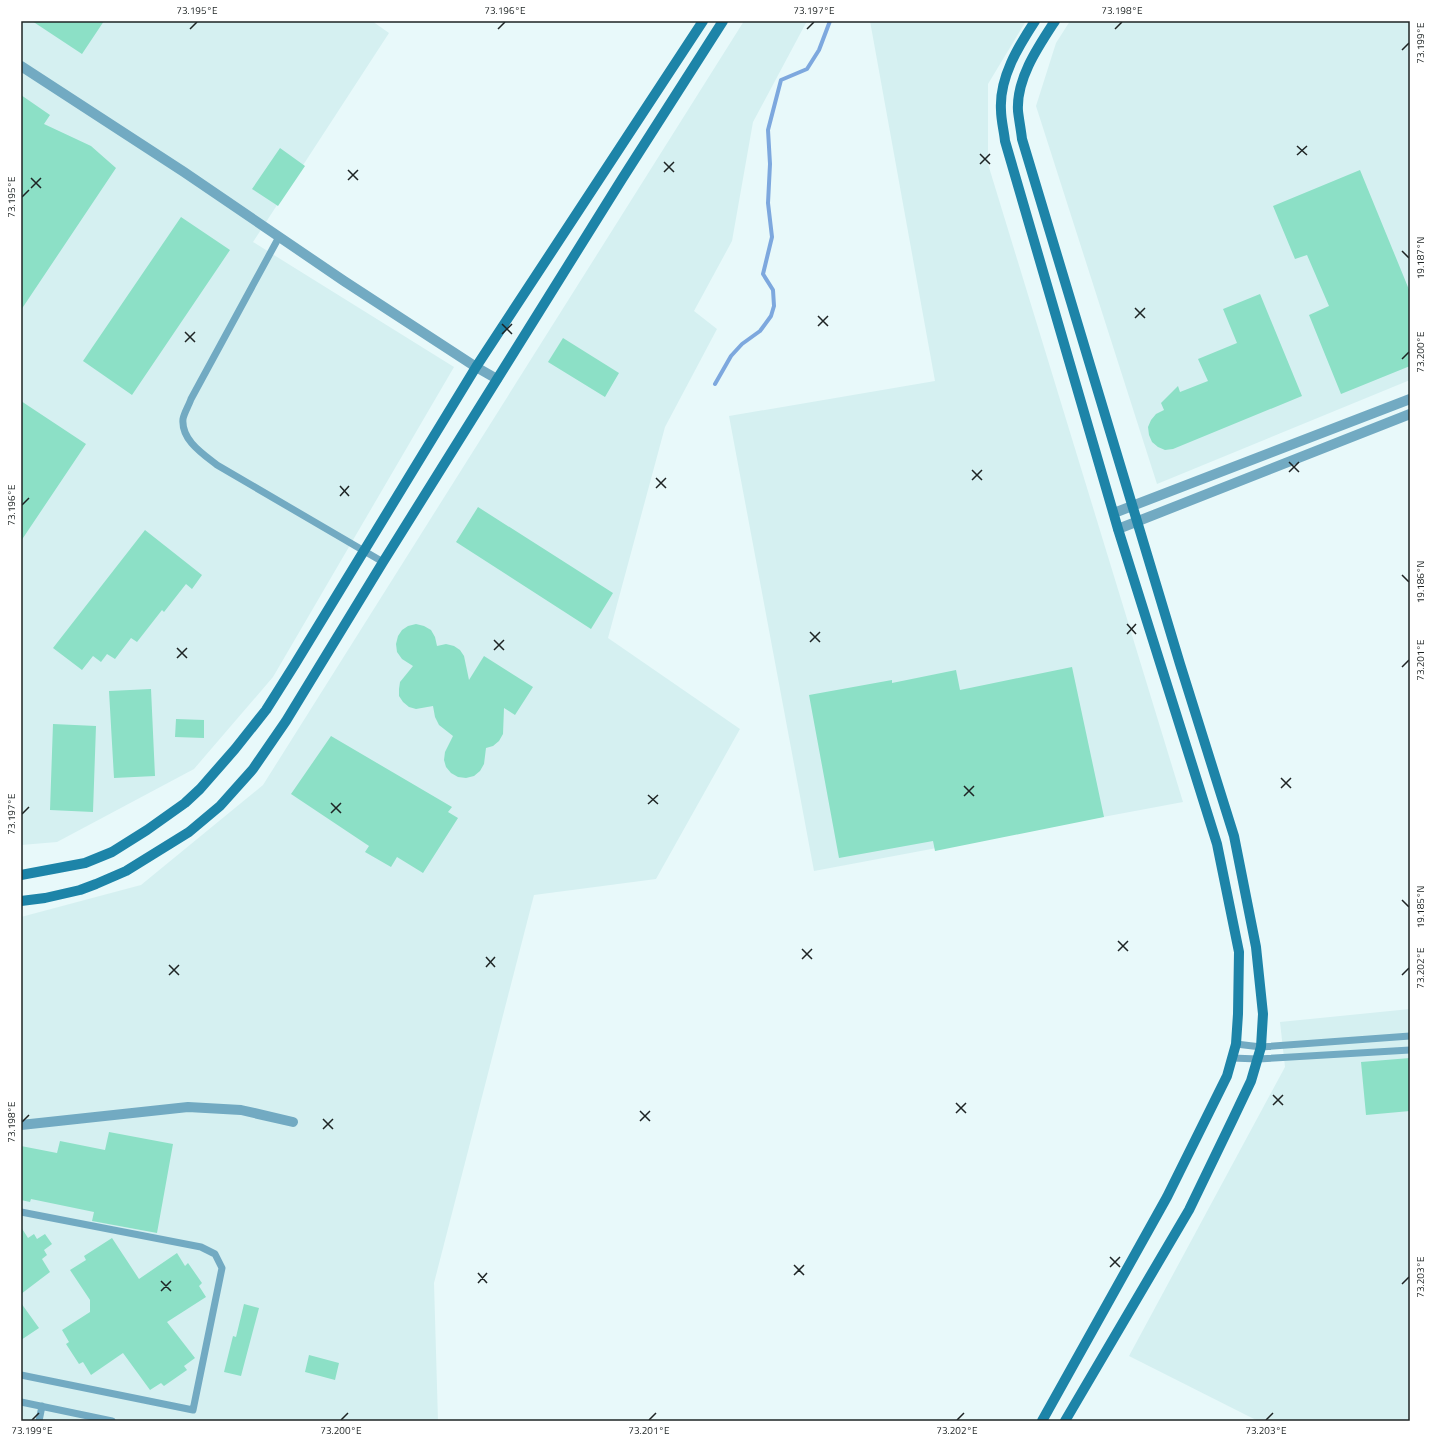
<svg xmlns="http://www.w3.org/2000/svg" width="1431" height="1442" font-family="'Titillium Web',sans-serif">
<rect width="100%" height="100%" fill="#e8f9fa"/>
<path fill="#d5f0f1" d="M21,21h351l17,12 -136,209 201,125 -181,310 -79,92 -137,73 -36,3z
M744,21h63l-54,101 -21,119 -38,70 23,18 -52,98 -57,211 132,91 -84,150 -122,16 -100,388 4,138h-417v-504l120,-32 122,-100z
M870,21h156l-38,63v80l195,638 -369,69 -85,-455 206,-35z
M1070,21h340v359l-253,104 -121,-378 20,-63z
M1410,1009v411l-3,-1 -2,2h-147l-129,-65 156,-289 -5,-45z"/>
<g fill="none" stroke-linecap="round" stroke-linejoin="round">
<path stroke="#7da8de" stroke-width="4" d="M715,384l16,-28 11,-12 18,-13 11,-15 3,-10 -1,-16 -10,-16 9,-37 -4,-34 2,-39 -2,-34 13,-50 26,-11 12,-19 11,-29"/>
</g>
<path fill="#8ce0c6" d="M32,21h72l-22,33z
M21,95l29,20 -6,9 47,22 25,22 -95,142z
M280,148l25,18 -27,40 -26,-17z
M1360,170l50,122v74l-69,28 -32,-79 20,-9 -22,-51 -12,4 -22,-53z
M181,217l49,33 -98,145 -49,-34z
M1260,294l42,102 -129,53 -8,1 -7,-3 -6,-5 -3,-7 -1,-8 3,-7 5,-6 8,-4 -3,-7 17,-17 2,6 28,-11 -10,-22 39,-16 -14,-34z
M563,338l56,35 -14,24 -57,-35z
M21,401l65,43 -65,97z
M478,507l135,86 -22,36 -135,-87z
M145,530l57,45 -10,14 -6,-5 -22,28 -2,-2 -25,32 -6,-4 -16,21 -8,-5 -6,8 -8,-6 -11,14 -29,-22z
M416,624l8,2 7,4 4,7 2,9 9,-2 8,2 6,4 4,6 5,24 15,-24 49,31 -18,28 -11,-7 -1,26 -4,7 -6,5 -7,2 -2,16 -4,7 -6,5 -8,2 -8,-1 -7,-4 -5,-6 -2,-7 1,-8 8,-16 -14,-11 -4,-8 -2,-11 -17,3 -7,-2 -6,-5 -4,-6v-7l1,-7 13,-16 -11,-7 -5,-7 -1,-8 2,-8 4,-6 6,-4z
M1072,667l32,150 -169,34 -2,-10 -94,17 -30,-163 83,-15v3l64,-13 4,20z
M151,689l4,87 -41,2 -5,-87z
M176,719l28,1v18l-29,-1z
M53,724l43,2 -3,86 -43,-2z
M331,736l121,71 -4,5 10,6 -35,55 -26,-16 -6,10 -26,-15 4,-6 -78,-52z
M1410,1058v53l-44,4 -5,-53z
M109,1132l64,12 -16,89 -65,-12 2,-9 -63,-13 -1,3 -9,-2v-54l36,7 3,-12 45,9z
M21,1227l7,11 6,-4 3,5 8,-5 7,10 -8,6 3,5 -5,4 8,13 -29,22z
M112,1238l27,41 38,-26 8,13 3,-3 14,20 -3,3 7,11 -39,25 28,36 -11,8 3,4 -23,16 -3,-3 -11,7 -27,-37 -32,22 -8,-13 -4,2 -13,-20 3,-2 -7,-12 28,-18v-12l-20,-30 16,-10 -2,-4z
M21,1303l18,25 -18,12z
M244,1304l15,4 -18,68 -17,-4 9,-36 3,1z
M309,1355l30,8 -4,17 -30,-8z"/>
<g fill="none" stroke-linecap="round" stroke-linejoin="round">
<path stroke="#72aac2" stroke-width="7" d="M279,237l-88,162c-2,6 -7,14 -8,20 -2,21 20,35 34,46l166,97
M1236,1044l25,3 149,-11
M1232,1058l26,1 152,-9
M21,1212l180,35 14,7 7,14 -29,142 -172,-35
M21,1402l91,19
M39,1421l3,-15"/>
<path stroke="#72aac2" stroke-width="10" d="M21,66l163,106 160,109 132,86 21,12
M1114,513l296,-114
M1118,529l292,-115
M21,1125l167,-18 53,3 52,12"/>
<path stroke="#1d84a8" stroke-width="10" d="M1035,21c-17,26 -36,57 -34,89 0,10 3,21 4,31l113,388 99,315 22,108 -1,62 -2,30 -9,32 -60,121 -125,224
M1055,21c-17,26 -39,58 -37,90 1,9 3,19 4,28l158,525 54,172 22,111 7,67 -2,33 -10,34 -19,40 -43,89 -124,211
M21,875l64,-12 27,-11 35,-22 38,-27 15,-14 35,-40 31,-39 29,-46 181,-297 227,-346
M21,901l24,-3 35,-8 16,-6 30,-13 63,-39 31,-26 33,-37 33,-48 97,-159 239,-383 101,-158"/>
</g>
<path fill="none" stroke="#1e2424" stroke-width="1.5" d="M190,29l7,-7M498,29l7,-7M807,29l7,-7M1115,29l7,-7M1402,50l7,-7M1297,146l10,9M980,154l10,10M1297,155l10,-9M664,162l10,10M980,164l10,-10M348,170l10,10M664,172l10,-10M31,178l10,10M348,180l10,-10M31,188l10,-10M22,197l7,-7M1402,251l7,7M1135,308l10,10M818,316l10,10M1135,318l10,-10M502,324l10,10M818,326l10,-10M185,332l10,10M502,334l10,-10M185,342l10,-10M1402,359l7,-7M1289,462l10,10M972,470l10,10M1289,472l10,-10M656,478l10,10M972,480l10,-10M340,486l9,10M656,488l10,-10M340,496l9,-10M22,505l7,-7M1402,575l7,7M1127,624l9,10M810,632l10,10M1127,634l9,-10M494,640l10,10M810,642l10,-10M177,648l10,10M494,650l10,-10M177,658l10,-10M1402,667l7,-7M1281,778l10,10M964,786l10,10M1281,788l10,-10M648,795l10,9M964,796l10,-10M331,803l10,10M648,804l10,-9M331,813l10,-10M22,814l7,-7M1402,900l7,7M1118,941l10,10M802,949l10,10M1118,951l10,-10M486,957l9,10M802,959l10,-10M169,965l10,10M486,967l9,-10M169,975l10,-10M1402,975l7,-7M1273,1095l10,10M956,1103l10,10M1273,1105l10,-10M640,1111l10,10M956,1113l10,-10M323,1119l10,10M640,1121l10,-10M22,1122l7,-7M323,1129l10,-10M1110,1257l10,10M794,1265l10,10M1110,1267l10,-10M478,1273l9,10M794,1275l10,-10M161,1281l10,10M478,1283l9,-10M1402,1284l7,-7M161,1291l10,-10M32,1420l7,-7M341,1420l7,-7M649,1420l7,-7M957,1420l7,-7M1266,1420l7,-7"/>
<rect width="1431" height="1442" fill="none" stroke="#ffffff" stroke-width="44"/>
<rect x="22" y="22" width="1387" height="1398" fill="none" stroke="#1e2424" stroke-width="1.5"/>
<g font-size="10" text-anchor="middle" fill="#1e2424">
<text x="197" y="14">73.195°E</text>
<text x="505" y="14">73.196°E</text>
<text x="814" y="14">73.197°E</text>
<text x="1122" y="14">73.198°E</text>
<text transform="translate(1420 43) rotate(-90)" y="4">73.199°E</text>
<text transform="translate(11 197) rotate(-90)" y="4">73.195°E</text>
<text transform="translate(1420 258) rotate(-90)" y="4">19.187°N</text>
<text transform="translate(1420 352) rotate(-90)" y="4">73.200°E</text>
<text transform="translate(11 505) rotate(-90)" y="4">73.196°E</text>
<text transform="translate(1420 582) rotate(-90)" y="4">19.186°N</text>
<text transform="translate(1420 660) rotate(-90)" y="4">73.201°E</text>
<text transform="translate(11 814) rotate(-90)" y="4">73.197°E</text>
<text transform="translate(1420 907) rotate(-90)" y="4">19.185°N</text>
<text transform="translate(1420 968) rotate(-90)" y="4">73.202°E</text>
<text transform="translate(11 1122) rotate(-90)" y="4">73.198°E</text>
<text transform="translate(1420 1277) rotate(-90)" y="4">73.203°E</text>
<text x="32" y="1434">73.199°E</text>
<text x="341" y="1434">73.200°E</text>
<text x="649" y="1434">73.201°E</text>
<text x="957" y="1434">73.202°E</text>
<text x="1266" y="1434">73.203°E</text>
</g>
</svg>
